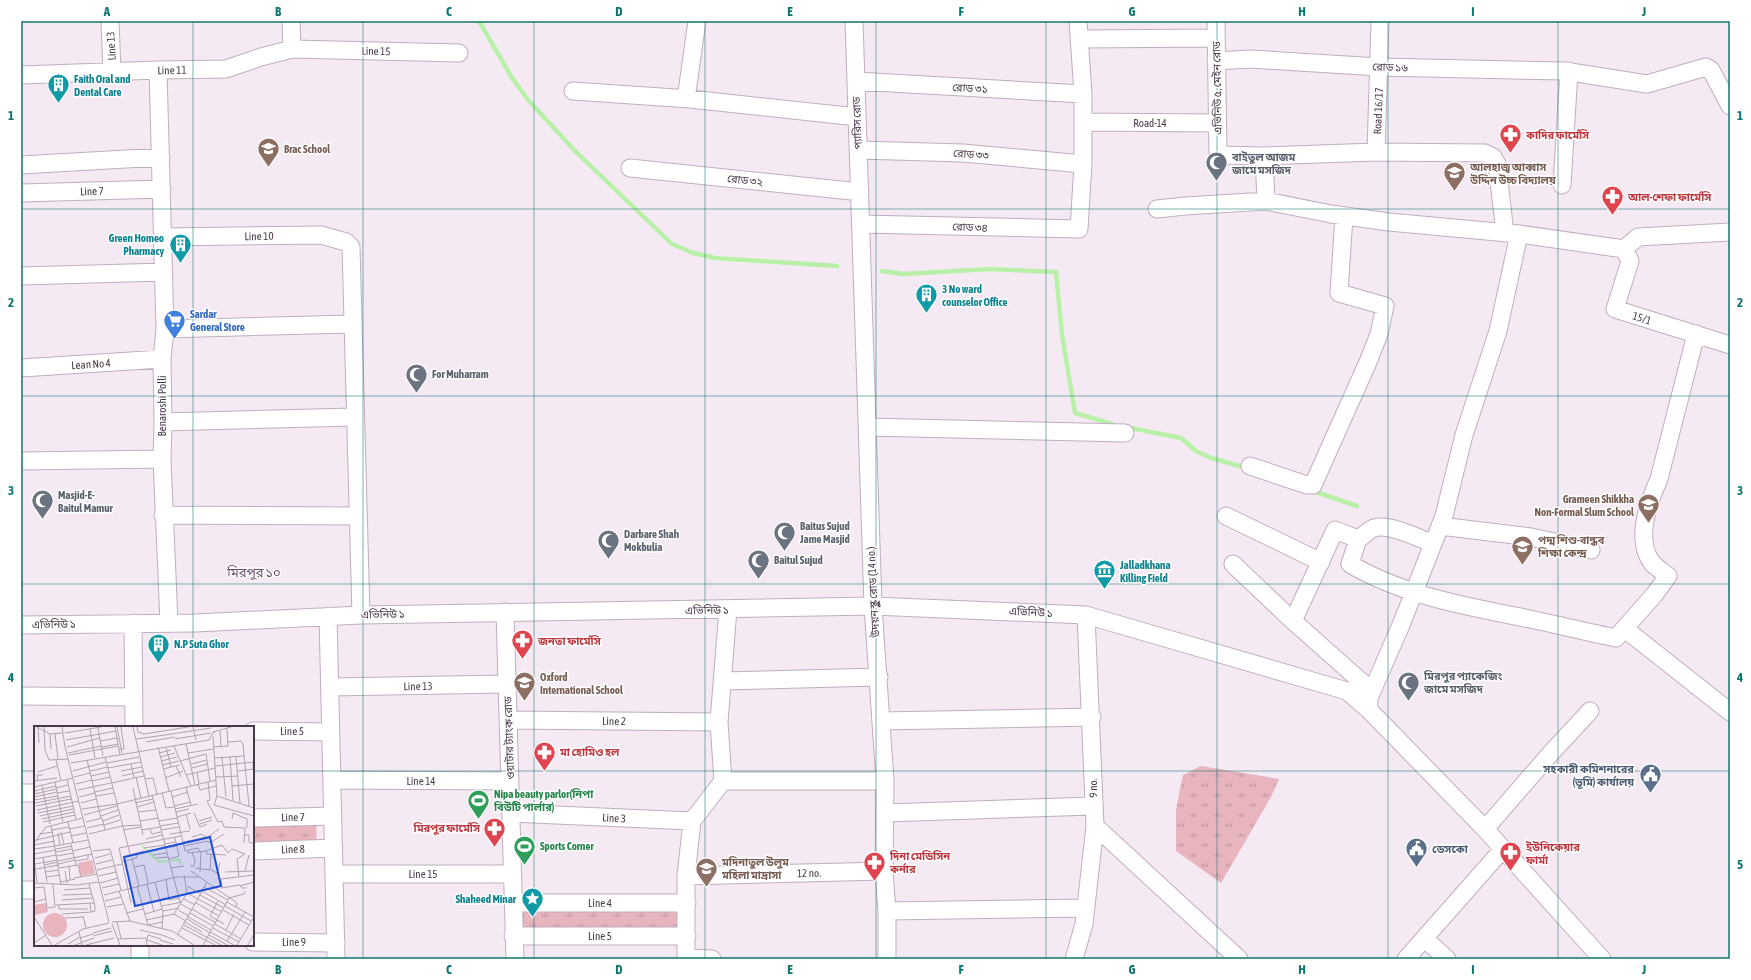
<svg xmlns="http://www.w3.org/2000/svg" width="1751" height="980" font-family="'Asap Condensed','Noto Sans Bengali',sans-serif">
<defs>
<pattern id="grass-tufts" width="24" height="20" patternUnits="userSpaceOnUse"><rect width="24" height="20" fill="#e8b4be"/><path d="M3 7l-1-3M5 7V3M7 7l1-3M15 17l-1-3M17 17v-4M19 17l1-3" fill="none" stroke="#be939c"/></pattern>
</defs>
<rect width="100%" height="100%" fill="#f5eaf4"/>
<path fill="url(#grass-tufts)" d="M1201,766l78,13 -8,18 -50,86 -45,-32v-42l7,-34z
M316,820l1,26 -64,2v-26z
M520,905h157v27h-157z"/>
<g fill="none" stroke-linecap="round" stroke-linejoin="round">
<path stroke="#b9f0a8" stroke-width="4.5" d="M479,21l33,57 17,23 47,51 96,92 21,9 22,5 122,8
M882,271l21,3 87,-5 66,3 6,63 13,78 40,12
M1126,427l55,11 15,13 15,7 36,10
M1313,491l44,15"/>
<defs>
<path id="street" d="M110,21l2,50
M854,21l19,585 12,175 -1,90 3,40v48
M1216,21l2,134 46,1 112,-4 109,1 8,4 4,7 8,69
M1079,39l137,-1
M292,49l167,4
M1216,61l34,-2 129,8 185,4 83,13 59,-17 5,3 19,36
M158,70l7,259 -3,30 1,63 -1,37 7,164
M21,75l137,-5 68,-1 35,-12 31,-8 -1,-28
M856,81l227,13
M573,91l117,8 167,18
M686,99l11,-78
M1083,122l134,1
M859,150l104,3 120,11
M1376,152l4,-131
M1264,156l2,45 65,13 58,8 130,12 105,15 6,12 -15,48 115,36
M21,165l140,-8
M630,168l230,24
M1562,185l7,-114
M21,193l141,-4
M1157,209l28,-3 81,-5
M861,224l218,5 4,-65v-70l-5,-73
M164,237l157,-2 25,7 5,5 10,368
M1624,249l14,-12 92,-5
M21,276l143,-4
M165,329l187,-5
M21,368l141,-9
M163,422l191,-5
M868,427l257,6
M21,461l141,-2
M1250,466l57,19h6l55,-123 11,-28 6,-28 -46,-13 5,-77
M163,515l195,1
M1226,516l95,46
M1440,526l91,11 60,13
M1358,539c6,-3 10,-9 16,-11 15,-5 45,10 59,16
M1233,564l60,57 71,63 5,19
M505,612l10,347
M328,616l8,343
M1293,621l42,-91 23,9 -8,25c54,32 119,43 180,55 28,6 57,13 86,19l38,-43 14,-19c-5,-4 -11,-8 -15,-12 -19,-23 -5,-61 6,-85l37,-145
M133,623l1,104
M21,625l174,-2 166,-8 512,-9 213,9 261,76 22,19 116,119 117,130
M1625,629l105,83
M723,681l156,-4
M330,687l176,-3
M21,696l113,1
M1369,698l32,-73 43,-109 20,-81 34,-104 21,-97
M509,720l210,2
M881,721l211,-4
M253,731l78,1
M332,780l178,1
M723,781h162
M21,793h14
M511,813l181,8
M886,813l207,-7
M253,818l80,-2
M1095,826l144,133
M1485,829l66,-76 39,-42
M253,851l81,-3
M334,874h178
M686,876l198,-5
M21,890h14
M513,903h174
M887,911l199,-3
M513,936h174
M1425,939l22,20
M253,942l83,1
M140,945v14
M686,958l26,1
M686,959v-83l6,-55 31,-40 -4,-59 9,-113
M1074,959l10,-35 11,-98 -9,-211
M1406,959l97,-110"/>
</defs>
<use href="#street" stroke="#c1adc0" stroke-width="19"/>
<use href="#street" stroke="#fff" stroke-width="17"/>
</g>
<path fill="none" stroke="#0f766e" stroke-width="1" stroke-opacity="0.55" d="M193,21v706M363,21v938M534,21v938M705,21v938M876,21v938M1046,21v938M1217,21v938M1388,21v938M1558,21v938M21,209h1709M21,396h1709M21,584h1709M21,771h14M253,771h1477M193,945v14"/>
<defs>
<symbol id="building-pin" viewBox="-11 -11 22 30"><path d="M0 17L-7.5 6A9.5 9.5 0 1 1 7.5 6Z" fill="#0f9aa8" stroke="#fff"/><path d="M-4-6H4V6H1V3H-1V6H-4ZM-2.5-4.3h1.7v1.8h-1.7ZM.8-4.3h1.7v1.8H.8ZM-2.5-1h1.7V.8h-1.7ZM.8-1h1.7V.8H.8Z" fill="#fff"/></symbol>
<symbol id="pharmacy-pin" viewBox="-11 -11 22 30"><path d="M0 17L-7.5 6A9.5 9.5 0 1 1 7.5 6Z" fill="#e0444e" stroke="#fff"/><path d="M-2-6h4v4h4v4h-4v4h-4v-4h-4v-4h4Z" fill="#fff"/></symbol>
<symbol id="school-pin" viewBox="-11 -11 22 30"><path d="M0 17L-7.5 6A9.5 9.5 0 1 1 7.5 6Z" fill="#8d6e63" stroke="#fff"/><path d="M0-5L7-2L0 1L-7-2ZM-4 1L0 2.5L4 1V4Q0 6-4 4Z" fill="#fff"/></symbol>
<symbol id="mosque-pin" viewBox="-11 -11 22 30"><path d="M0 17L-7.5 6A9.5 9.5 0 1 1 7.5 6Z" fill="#6b7280" stroke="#fff"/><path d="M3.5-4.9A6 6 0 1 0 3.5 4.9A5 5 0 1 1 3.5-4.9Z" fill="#fff"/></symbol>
<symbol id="supermarket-pin" viewBox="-11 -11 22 30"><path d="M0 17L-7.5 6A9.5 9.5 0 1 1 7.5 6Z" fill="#3f7fe0" stroke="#fff"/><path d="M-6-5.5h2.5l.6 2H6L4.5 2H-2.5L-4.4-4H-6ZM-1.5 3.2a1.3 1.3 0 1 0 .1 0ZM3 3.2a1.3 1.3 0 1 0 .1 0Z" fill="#fff"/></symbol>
<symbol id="museum-pin" viewBox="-11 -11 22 30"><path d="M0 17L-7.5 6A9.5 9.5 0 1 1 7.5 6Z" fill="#0f9aa8" stroke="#fff"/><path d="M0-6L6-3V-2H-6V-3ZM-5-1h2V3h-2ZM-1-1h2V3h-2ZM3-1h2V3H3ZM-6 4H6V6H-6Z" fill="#fff"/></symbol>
<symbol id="civic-pin" viewBox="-11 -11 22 30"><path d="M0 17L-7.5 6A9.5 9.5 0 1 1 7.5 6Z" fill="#5c6f8a" stroke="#fff"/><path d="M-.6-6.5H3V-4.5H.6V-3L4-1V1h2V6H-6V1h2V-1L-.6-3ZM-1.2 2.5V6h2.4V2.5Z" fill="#fff"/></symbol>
<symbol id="stadium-pin" viewBox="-11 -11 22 30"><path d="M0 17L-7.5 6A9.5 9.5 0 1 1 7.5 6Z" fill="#2e9e5b" stroke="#fff"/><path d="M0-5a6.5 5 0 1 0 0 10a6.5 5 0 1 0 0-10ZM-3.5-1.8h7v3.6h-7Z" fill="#fff"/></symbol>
<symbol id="university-pin" viewBox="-11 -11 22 30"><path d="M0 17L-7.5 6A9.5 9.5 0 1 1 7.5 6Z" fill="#8d6e63" stroke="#fff"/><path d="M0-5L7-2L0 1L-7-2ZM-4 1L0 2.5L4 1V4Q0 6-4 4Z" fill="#fff"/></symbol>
<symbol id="sight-pin" viewBox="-11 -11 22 30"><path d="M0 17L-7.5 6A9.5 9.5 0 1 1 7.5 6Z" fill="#0f9aa8" stroke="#fff"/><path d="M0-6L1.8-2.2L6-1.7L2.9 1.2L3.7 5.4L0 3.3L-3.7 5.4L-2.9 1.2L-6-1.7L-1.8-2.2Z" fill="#fff"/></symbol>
</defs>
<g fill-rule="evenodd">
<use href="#building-pin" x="46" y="72" width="25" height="34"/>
<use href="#pharmacy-pin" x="1498" y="122" width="25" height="34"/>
<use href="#school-pin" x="256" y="136" width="25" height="34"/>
<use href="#mosque-pin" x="1204" y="150" width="25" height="34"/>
<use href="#school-pin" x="1442" y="160" width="25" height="34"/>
<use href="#pharmacy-pin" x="1600" y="184" width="25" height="34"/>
<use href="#building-pin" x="168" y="232" width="25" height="34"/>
<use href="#building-pin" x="914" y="282" width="25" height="34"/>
<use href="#supermarket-pin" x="162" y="308" width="25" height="34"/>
<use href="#mosque-pin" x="404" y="362" width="25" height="34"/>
<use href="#mosque-pin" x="30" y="488" width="25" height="34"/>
<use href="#school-pin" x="1636" y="492" width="25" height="34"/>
<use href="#mosque-pin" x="772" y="520" width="25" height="34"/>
<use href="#mosque-pin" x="596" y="528" width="25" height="34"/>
<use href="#school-pin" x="1510" y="534" width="25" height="34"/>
<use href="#mosque-pin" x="746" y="548" width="25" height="34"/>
<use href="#museum-pin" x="1092" y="558" width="25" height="34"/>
<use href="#pharmacy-pin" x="510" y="628" width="25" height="34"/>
<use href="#building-pin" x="146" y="632" width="25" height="34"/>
<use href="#mosque-pin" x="1396" y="670" width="25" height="34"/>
<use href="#school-pin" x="512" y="670" width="25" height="34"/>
<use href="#pharmacy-pin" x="532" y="740" width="25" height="34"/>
<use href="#civic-pin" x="1638" y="762" width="25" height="34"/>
<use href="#stadium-pin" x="466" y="788" width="25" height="34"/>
<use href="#pharmacy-pin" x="482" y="816" width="25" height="34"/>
<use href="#stadium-pin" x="512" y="834" width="25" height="34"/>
<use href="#civic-pin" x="1404" y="836" width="25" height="34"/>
<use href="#pharmacy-pin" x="1498" y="840" width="25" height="34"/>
<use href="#pharmacy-pin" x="862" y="850" width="25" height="34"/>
<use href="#university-pin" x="694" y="856" width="25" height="34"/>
<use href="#sight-pin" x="520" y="886" width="25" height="34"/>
</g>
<g text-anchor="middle" stroke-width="3" stroke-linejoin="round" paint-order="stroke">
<g font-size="11" fill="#483849" stroke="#fff">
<text transform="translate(111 46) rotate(-93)" y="4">Line 13</text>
<text transform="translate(376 51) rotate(1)" y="4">Line 15</text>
<text transform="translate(1390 67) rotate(2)" y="4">রোড ১৬</text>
<text transform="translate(172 70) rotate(-1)" y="4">Line 11</text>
<text transform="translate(970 88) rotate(3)" y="4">রোড ৩১</text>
<text transform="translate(1217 88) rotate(-91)" y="4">এভিনিউ ৫, মেইন রোড</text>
<text transform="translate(1378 111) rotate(-88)" y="4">Road 16/17</text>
<text transform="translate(857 123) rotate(-92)" y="4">প্যারিস রোড</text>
<text x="1150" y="127">Road-14</text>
<text transform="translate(971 154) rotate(4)" y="4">রোড ৩৩</text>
<text transform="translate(745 180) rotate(6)" y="4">রোড ৩২</text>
<text transform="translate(92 191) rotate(-2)" y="4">Line 7</text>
<text transform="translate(970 227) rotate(2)" y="4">রোড ৩৪</text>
<text transform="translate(259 236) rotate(-1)" y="4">Line 10</text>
<text transform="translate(1642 318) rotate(17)" y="4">15/1</text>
<text transform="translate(91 364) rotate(-4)" y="4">Lean No 4</text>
<text transform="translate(162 406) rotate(-90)" y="4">Benaroshi Polli</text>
<text transform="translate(873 592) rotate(-93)" y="4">উদয়ন স্কুল রোড (14 no.)</text>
<text transform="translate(707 610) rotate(-1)" y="4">এভিনিউ ১</text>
<text transform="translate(1031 612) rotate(3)" y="4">এভিনিউ ১</text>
<text transform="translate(383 614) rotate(-1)" y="4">এভিনিউ ১</text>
<text transform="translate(54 624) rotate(-1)" y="4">এভিনিউ ১</text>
<text transform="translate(418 686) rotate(-1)" y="4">Line 13</text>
<text transform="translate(614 721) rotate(1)" y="4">Line 2</text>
<text transform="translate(292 731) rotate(1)" y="4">Line 5</text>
<text transform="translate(509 738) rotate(-92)" y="4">ওয়াটার ট্যাংক রোড</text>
<text x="421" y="785">Line 14</text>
<text transform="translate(1093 788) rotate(-91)" y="4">9 no.</text>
<text transform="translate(293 817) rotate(-1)" y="4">Line 7</text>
<text transform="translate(614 818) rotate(3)" y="4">Line 3</text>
<text transform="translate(293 849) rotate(-2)" y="4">Line 8</text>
<text transform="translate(809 873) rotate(-1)" y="4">12 no.</text>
<text x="423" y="878">Line 15</text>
<text x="600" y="907">Line 4</text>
<text x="600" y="940">Line 5</text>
<text x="294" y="946">Line 9</text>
</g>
<g font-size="11" font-weight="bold" fill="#0d838f" stroke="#fff" text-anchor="start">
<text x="74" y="83">Faith Oral and<tspan x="74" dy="13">Dental Care</tspan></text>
<text x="164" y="242" text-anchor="end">Green Homeo<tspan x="164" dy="13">Pharmacy</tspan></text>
<text x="942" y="293">3 No ward<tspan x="942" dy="13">counselor Office</tspan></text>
<text x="1120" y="569">Jalladkhana<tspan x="1120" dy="13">Killing Field</tspan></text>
<text x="174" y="648">N.P Suta Ghor</text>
<text x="516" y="903" text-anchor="end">Shaheed Minar</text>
</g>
<g font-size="11" font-weight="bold" fill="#be3a42" stroke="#fff" text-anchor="start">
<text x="1526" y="139">কাদির ফার্মেসি</text>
<text x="1628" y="201">আল-শেফা ফার্মেসি</text>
<text x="538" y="645">জনতা ফার্মেসি</text>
<text x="560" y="756">মা হোমিও হল</text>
<text x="480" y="832" text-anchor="end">মিরপুর ফার্মেসি</text>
<text x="1526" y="851">ইউনিকেয়ার<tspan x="1526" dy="13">ফার্মা</tspan></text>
<text x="890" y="860">দিনা মেডিসিন<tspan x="890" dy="13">কর্নার</tspan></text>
</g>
<g font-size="11" font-weight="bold" fill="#785e54" stroke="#fff" text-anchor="start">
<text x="284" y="153">Brac School</text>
<text x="1470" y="171">আলহাজ্ব আব্বাস<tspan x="1470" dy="13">উদ্দিন উচ্চ বিদ্যালয়</tspan></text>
<text x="1634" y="503" text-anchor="end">Grameen Shikkha<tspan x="1634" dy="13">Non-Formal Slum School</tspan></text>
<text x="1538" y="544">পদ্ম শিশু-বান্ধব<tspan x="1538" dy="13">শিক্ষা কেন্দ্র</tspan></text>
<text x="540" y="681">Oxford<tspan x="540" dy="13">International School</tspan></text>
<text x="722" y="866">মদিনাতুল উলুম<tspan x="722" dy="13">মহিলা মাদ্রাসা</tspan></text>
</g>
<g font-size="11" font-weight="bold" fill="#5b616d" stroke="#fff" text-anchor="start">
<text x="1232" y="161">বাইতুল আজম<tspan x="1232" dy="13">জামে মসজিদ</tspan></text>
<text x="432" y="378">For Muharram</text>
<text x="58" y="499">Masjid-E-<tspan x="58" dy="13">Baitul Mamur</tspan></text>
<text x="800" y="530">Baitus Sujud<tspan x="800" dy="13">Jame Masjid</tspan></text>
<text x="624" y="538">Darbare Shah<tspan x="624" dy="13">Mokbulia</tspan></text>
<text x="774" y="564">Baitul Sujud</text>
<text x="1424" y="680">মিরপুর প্যাকেজিং<tspan x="1424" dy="13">জামে মসজিদ</tspan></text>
</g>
<g font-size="11" font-weight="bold" fill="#366cbe" stroke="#fff" text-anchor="start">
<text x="190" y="318">Sardar<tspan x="190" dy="13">General Store</tspan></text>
</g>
<g font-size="11" font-weight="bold" fill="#4e5e75" stroke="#fff" text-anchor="end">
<text x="1634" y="773">সহকারী কমিশনারের<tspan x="1634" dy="13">(ভূমি) কার্যালয়</tspan></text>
<text x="1432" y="853" text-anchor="start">ডেসকো</text>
</g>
<g font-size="11" font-weight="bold" fill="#27864d" stroke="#fff" text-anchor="start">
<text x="494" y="798">Nipa beauty parlor(নিপা<tspan x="494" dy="13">বিউটি পার্লার)</tspan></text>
<text x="540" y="850">Sports Corner</text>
</g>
<g font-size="13" fill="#6a4f6c" stroke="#fff">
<text x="254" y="577">মিরপুর ১০</text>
</g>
</g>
<g transform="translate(34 726)">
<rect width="220" height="220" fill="#f5eaf4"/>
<path d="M58,134l3,13 -14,3 -3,-13zM12,177l2,9 -13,3 -1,-10zM9 199a12 12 0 1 1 24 0a12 12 0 1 1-24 0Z" fill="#e8b4be"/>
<path fill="none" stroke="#b9f0a8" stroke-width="2" d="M107,119l18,17 8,-1M137,135l8,-2 2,6"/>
<path fill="none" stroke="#b0a3b0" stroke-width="1" d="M3,1l13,7 12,-1M4,1l1,16M10,1l1,23 4,10 19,-1M28,1l3,20 44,175M81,1l5,28M83,1l5,26M99,1l16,69M103,1l1,5 6,2 44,-7M159,1l3,13M64,2l5,28M56,3l5,29M186,5l1,15M179,6l18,-5M31,7l36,-6M16,8l1,15M21,8l3,25M124,10l53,-8M179,10l4,60 -3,9 40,11M102,13l22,-3M141,13l36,-6M32,14l50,-9M66,15l17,-3M112,16l29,-5M194,16l13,-1 2,3 6,62M152,18l9,41M140,20l17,40M33,21l33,-9M68,21l16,-3M124,21l11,44M132,21l5,20M179,21l15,-1 -1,-17M85,23h5l-3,-22M34,27l33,-7M125,27l12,-3M154,27l25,-4M35,29l49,-9M71,31l23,89M126,31l15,-4M196,31l3,43M202,31l4,46M180,32l30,-2M188,32l4,39M22,34l5,21M53,34l14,58M127,35l16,-4M146,35l26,-7 4,27M219,36l1,19M37,37l138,-23 5,-9M73,37l32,-6M97,38l3,14 10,-2M157,38l16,-4M128,39l17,-4M142,40l5,11M181,40l39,-4M74,42l33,-6M158,42l15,-4M129,43l17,-4M39,45l33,-9M56,45l18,-4M87,45l21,-4M204,45l16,-2M4,46l19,-6M163,46l2,12M152,49l29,-7M57,50l18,-4M88,50l21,-5M40,51l16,-4M102,51l5,21M182,51l22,-1M131,52l18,-7M33,53l9,40M111,53l8,-1 4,16M0,55l23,-3M4,55l-1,-6h6M58,55l18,-4M21,56l8,40M174,56l2,18 -3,1 11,21 4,-1 2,6 21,1 -1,15M78,57l22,-5M42,58l16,-4M164,58l2,6 16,-4M8,59l8,39M198,60l22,-2M0,61l39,-9M152,61l5,18M22,62l12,-3M99,62l10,47M44,64l33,-7M0,65l22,-5M137,65l14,60 13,-3 2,4M61,66l18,-4M23,67l12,-2M128,67l4,15 8,-1M0,68l22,-5M118,69l28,107M62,70l18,-3M183,70l37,12M0,71l23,-5M45,71l16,-4M138,71l16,-5M0,74l24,-4M1,77l36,-7M47,77l15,-4M101,77l18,-4M2,80l35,-7M140,80l16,-4M103,81l17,-5M48,83l35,-5 99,-24M141,83l23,-5M3,84l42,-9M104,86l18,-2M142,86l13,-3M4,87l35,-7M160,87l6,14 7,-3M152,88l4,15M50,89l33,-9M6,90l33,-7M67,90l17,-6M143,91l14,-4M8,93l32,-7M198,93l1,-6 14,6v9M69,95l16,-6M106,95l18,-3M125,95l18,-3M165,95l13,-4M9,96l32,-7M34,96l5,21M52,96l16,-4 3,12M166,98l12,-4M17,99l10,60M70,99l16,-5M88,100l19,-1M126,100l18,-3M53,102l17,-4M35,103l16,-3M116,103l2,5 9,-2M18,104l17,-3M89,104l18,-3M108,104l18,-3M127,104l18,-3M27,106l3,12M24,107l2,12M5,108l14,-2M55,108l33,-8M136,108l20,-3M211,109h4v7l5,2M20,110l16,-4M37,110l15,-3M158,111l10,-3 4,3M112,113l16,-4M2,114l18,-4M149,116l25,-5 11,-8M0,117l12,-16 37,-9M37,118l5,21M130,118l12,-2M0,119l21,-4M21,120l33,-6M94,120l2,9 14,-4M150,120l24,-5 2,2 14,-9M110,122l21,-3M0,123l21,-3M22,123l16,-3M39,125l17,-4M59,125l17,-2 11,41M114,125l29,-5M154,125v2l18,-2 1,3 19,1M172,125l16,-6 6,8 4,-4 13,5 -8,5 2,18M22,126l16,-3M0,128l22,-4M119,129l14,-2M23,130l16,-3M9,131l4,25M61,132l15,-4M122,132l12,-1M0,133l3,23M0,133l23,-4M98,133l7,27M135,133l10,-3 -4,-18M24,135l34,-7M41,135l13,-2v-4M88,136l14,-4 2,-5M1,138l23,-4M24,138l17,-4M62,138l16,-4M10,139l14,-3M35,140l1,14M156,140h4l1,-6 -3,-7M100,141l10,-2 4,18M25,142l19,-3 3,12M137,142l13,-2M161,142l15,2 1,-15M2,143l23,-4M63,144l25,-6M177,144l6,3 3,-10M31,145l2,12M157,145l46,32 -1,4M211,145l4,-16M11,146l14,-2M166,146l1,-20M191,146l29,-1M65,150l17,-4M12,151l14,-2M40,152l23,-4M132,153l3,21 10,-2M27,156l14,-3M121,156l8,31 -1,16M0,157l43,2 22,-3M66,157l18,-5M55,158l6,22v5l-4,1M113,158l7,28M103,160l11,39 15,-3M153,160l14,8M206,160l14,-4M170,161l24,13M188,161l-1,-8 33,-4M0,162l10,-1 3,21 8,-1 -2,-23M68,162l17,-4M187,162l19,-3 2,3h5M30,164l26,-2M85,165l11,30M168,165l24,14M153,167l35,19M29,169l29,-1M70,169l72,-18h23M166,169l24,13M195,172l15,-4 1,-3M150,173l11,6M28,174l31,-2M71,175l16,-4M184,175l-8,15 14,8M0,176l12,-3M193,176l27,15M97,177l-12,-55 62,-12M162,177l23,13M147,178l11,6M22,179l38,-2M25,179v4h29M128,180l20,-4M191,180l26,15M73,181l16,-3M158,183l24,14M144,184l11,6M189,184l26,15M129,185l16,-3M92,187l17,-4M156,187l23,13M28,188l29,-2 -1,-8M111,188l17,-5M140,188l13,-21 -3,-18M140,188l12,7M49,190l3,12M0,191l18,28M154,191l23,13M31,192l19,-1M153,193l23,14M112,194l28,-6M78,196l18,-1 42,10 22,14M83,196l4,16M151,196l17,10M78,198l8,21M181,198l26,15M150,199l37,20M148,202l33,17M179,202l26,14M106,204l22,5M192,204l8,-16M45,206l3,13M176,206l24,13M59,207l18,-5M144,208l29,-52M128,209l13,5M175,209l18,10M59,210l19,-5M46,212l13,-4M83,213l29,-1 1,7M113,213l1,-4 13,4M113,214l15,5M126,214l13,4M193,215l18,-29M0,217l12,-8M34,218l12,-7M21,219l28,-16 26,-6M41,219l19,-7M52,219l28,-7M169,219l26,-47M203,219l17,-28M214,219l6,-11"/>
<path fill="#1d4ed8" fill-opacity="0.15" stroke="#1d4ed8" stroke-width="2" d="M176,111l11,49 -86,20 -11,-49z"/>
<rect width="220" height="220" fill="none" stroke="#483849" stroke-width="2"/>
</g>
<rect width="1751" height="980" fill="none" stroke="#ffffff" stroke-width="44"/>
<rect x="22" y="22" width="1707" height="936" fill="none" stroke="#0f766e" stroke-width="1.5"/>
<g font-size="13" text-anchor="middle" font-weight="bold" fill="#0f766e">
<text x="107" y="16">A</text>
<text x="278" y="16">B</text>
<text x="449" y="16">C</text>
<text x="619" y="16">D</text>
<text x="790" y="16">E</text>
<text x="961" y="16">F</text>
<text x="1132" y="16">G</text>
<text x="1302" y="16">H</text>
<text x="1473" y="16">I</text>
<text x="1644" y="16">J</text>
<text x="11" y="120">1</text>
<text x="1740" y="120">1</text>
<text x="11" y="307">2</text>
<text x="1740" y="307">2</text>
<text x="11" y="495">3</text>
<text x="1740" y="495">3</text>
<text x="11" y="682">4</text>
<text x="1740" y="682">4</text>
<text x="11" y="869">5</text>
<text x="1740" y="869">5</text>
<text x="107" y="974">A</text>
<text x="278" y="974">B</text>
<text x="449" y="974">C</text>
<text x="619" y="974">D</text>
<text x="790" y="974">E</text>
<text x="961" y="974">F</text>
<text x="1132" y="974">G</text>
<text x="1302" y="974">H</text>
<text x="1473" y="974">I</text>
<text x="1644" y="974">J</text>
</g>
</svg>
